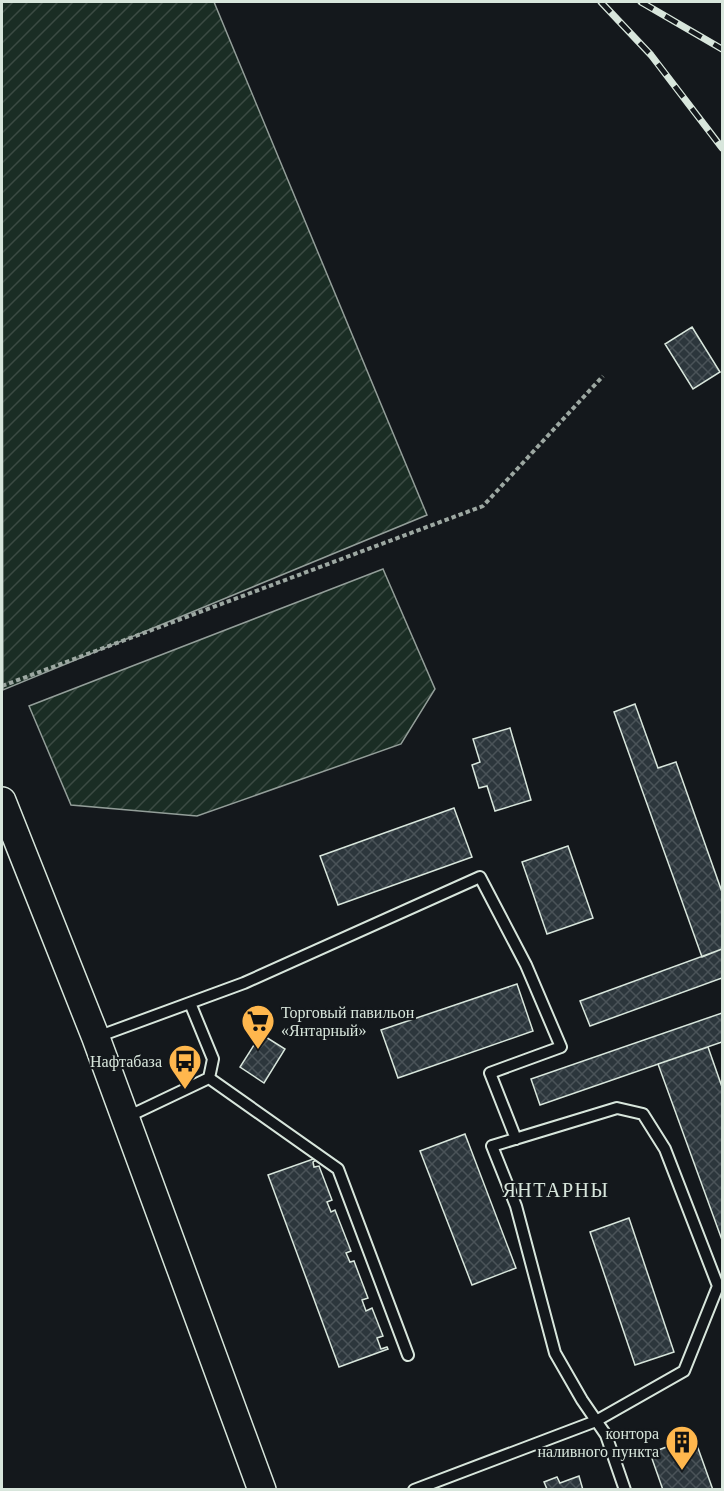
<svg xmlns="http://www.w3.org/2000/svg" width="724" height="1491" font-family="Georgia,serif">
<defs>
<pattern id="garden-furrows" width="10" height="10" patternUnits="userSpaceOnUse" patternTransform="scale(1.5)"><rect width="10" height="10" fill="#1a2d24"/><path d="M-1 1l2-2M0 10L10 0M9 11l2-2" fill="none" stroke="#3b4b43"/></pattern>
<pattern id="building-cross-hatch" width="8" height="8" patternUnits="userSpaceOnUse" patternTransform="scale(1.5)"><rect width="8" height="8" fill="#2c363c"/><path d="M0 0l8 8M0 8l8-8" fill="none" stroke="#4a5358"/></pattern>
</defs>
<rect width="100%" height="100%" fill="#14181c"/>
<path fill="url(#garden-furrows)" stroke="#939e99" stroke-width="1.5" d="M2,2h212l213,513 -424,175z
M383,569l52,120 -34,55 -204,72 -126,-11 -42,-99z"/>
<path fill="url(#building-cross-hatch)" stroke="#d8e6dc" stroke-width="1.5" d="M692,327l28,45 -27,17 -28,-45z
M635,704l23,64 18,-6 46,130v57l-20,8 -88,-245z
M510,728l21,72 -36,11 -8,-25 -8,2 -7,-23 8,-3 -7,-23z
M454,808l18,49 -134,48 -18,-49z
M568,846l25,72 -46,16 -25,-72z
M722,949v29l-132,48 -10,-25z
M517,984l16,47 -135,47 -17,-48z
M722,1013v29l-182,63 -9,-26z
M261,1034l24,15 -21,34 -24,-16z
M708,1047l14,40v153l-64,-176z
M465,1134l51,134 -44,17 -52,-134z
M316,1158v2l-3,2 1,5 5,-1 13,34 -5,2 4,10 4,-2 16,41 -5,2 4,9 4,-1 14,37 -6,2 4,11 6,-3 11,28 -6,2 4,11 6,-2 1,2 -49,18 -71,-192z
M629,1218l45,134 -39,13 -45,-133z
M694,1437l19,53h-50l-13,-37z
M579,1476l4,14h-38l2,-1 -3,-7 13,-5 3,6z"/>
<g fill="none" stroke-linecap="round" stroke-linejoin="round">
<defs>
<path id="service" d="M97,1037l147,-54 236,-106 46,88 35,82 -71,26 26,66
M209,1078l129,91 70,186
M125,1118l84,-40 4,-19 -23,-56
M414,1490l182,-69 88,-50 34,-85 4,-1
M625,1490l-19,-55 -24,-35 -27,-47 -39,-147 -24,-60 125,-38 26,6 22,35 53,137"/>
<path id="tertiary" d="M2,801l94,237 166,452"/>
</defs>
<use href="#service" stroke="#d8e6dc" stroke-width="14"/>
<use href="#tertiary" stroke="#d8e6dc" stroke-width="30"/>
<path stroke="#9da8a2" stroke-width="4" stroke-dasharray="4.5 3" stroke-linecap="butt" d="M2,686l481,-180 120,-130"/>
<use href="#service" stroke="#14181c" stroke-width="10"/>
<use href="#tertiary" stroke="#14181c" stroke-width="27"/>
<defs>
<path id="rail" d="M601,2l50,53 71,93
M641,2l81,47"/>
</defs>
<use href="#rail" stroke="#d8e6dc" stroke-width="7"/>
<use href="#rail" stroke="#14181c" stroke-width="4.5" stroke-dasharray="14" stroke-linecap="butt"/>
</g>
<defs>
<symbol id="supermarket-pin" viewBox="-11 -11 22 30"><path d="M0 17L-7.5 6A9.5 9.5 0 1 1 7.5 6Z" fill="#ffb74d" stroke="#14181c"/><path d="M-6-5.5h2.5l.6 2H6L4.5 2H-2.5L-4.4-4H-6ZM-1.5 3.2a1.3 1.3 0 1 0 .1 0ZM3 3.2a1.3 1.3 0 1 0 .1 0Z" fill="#111"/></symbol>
<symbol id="bus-pin" viewBox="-11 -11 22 30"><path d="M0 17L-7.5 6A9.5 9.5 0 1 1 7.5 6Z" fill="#ffb74d" stroke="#14181c"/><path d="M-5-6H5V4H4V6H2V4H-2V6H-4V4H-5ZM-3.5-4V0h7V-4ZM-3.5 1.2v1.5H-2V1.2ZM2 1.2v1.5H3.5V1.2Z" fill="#111"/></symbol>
<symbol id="building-pin" viewBox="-11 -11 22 30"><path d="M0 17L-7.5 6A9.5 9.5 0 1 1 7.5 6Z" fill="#ffb74d" stroke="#14181c"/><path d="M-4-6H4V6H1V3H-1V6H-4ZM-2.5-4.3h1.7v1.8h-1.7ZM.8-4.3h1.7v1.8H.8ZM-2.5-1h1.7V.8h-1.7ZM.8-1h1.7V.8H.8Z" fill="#111"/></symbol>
</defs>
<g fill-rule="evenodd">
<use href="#supermarket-pin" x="239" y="1002" width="38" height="52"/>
<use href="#bus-pin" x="166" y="1042" width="38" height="52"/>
<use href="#building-pin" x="663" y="1423" width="38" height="52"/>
</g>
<g text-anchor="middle" stroke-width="4.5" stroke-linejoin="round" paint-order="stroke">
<g font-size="16" fill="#d8e6dc" stroke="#14181c" text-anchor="end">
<text x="281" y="1018" text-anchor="start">Торговый павильон<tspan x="281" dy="18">«Янтарный»</tspan></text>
<text x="162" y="1067">Нафтабаза</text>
<text x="659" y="1439">контора<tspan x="659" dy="18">наливного пункта</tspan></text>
</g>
<g font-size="20" letter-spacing="1.5" fill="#d8e6dc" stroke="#14181c">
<text x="556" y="1197">ЯНТАРНЫ</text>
</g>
</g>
<rect width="724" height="1491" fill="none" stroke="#d8e6dc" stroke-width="6"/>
</svg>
